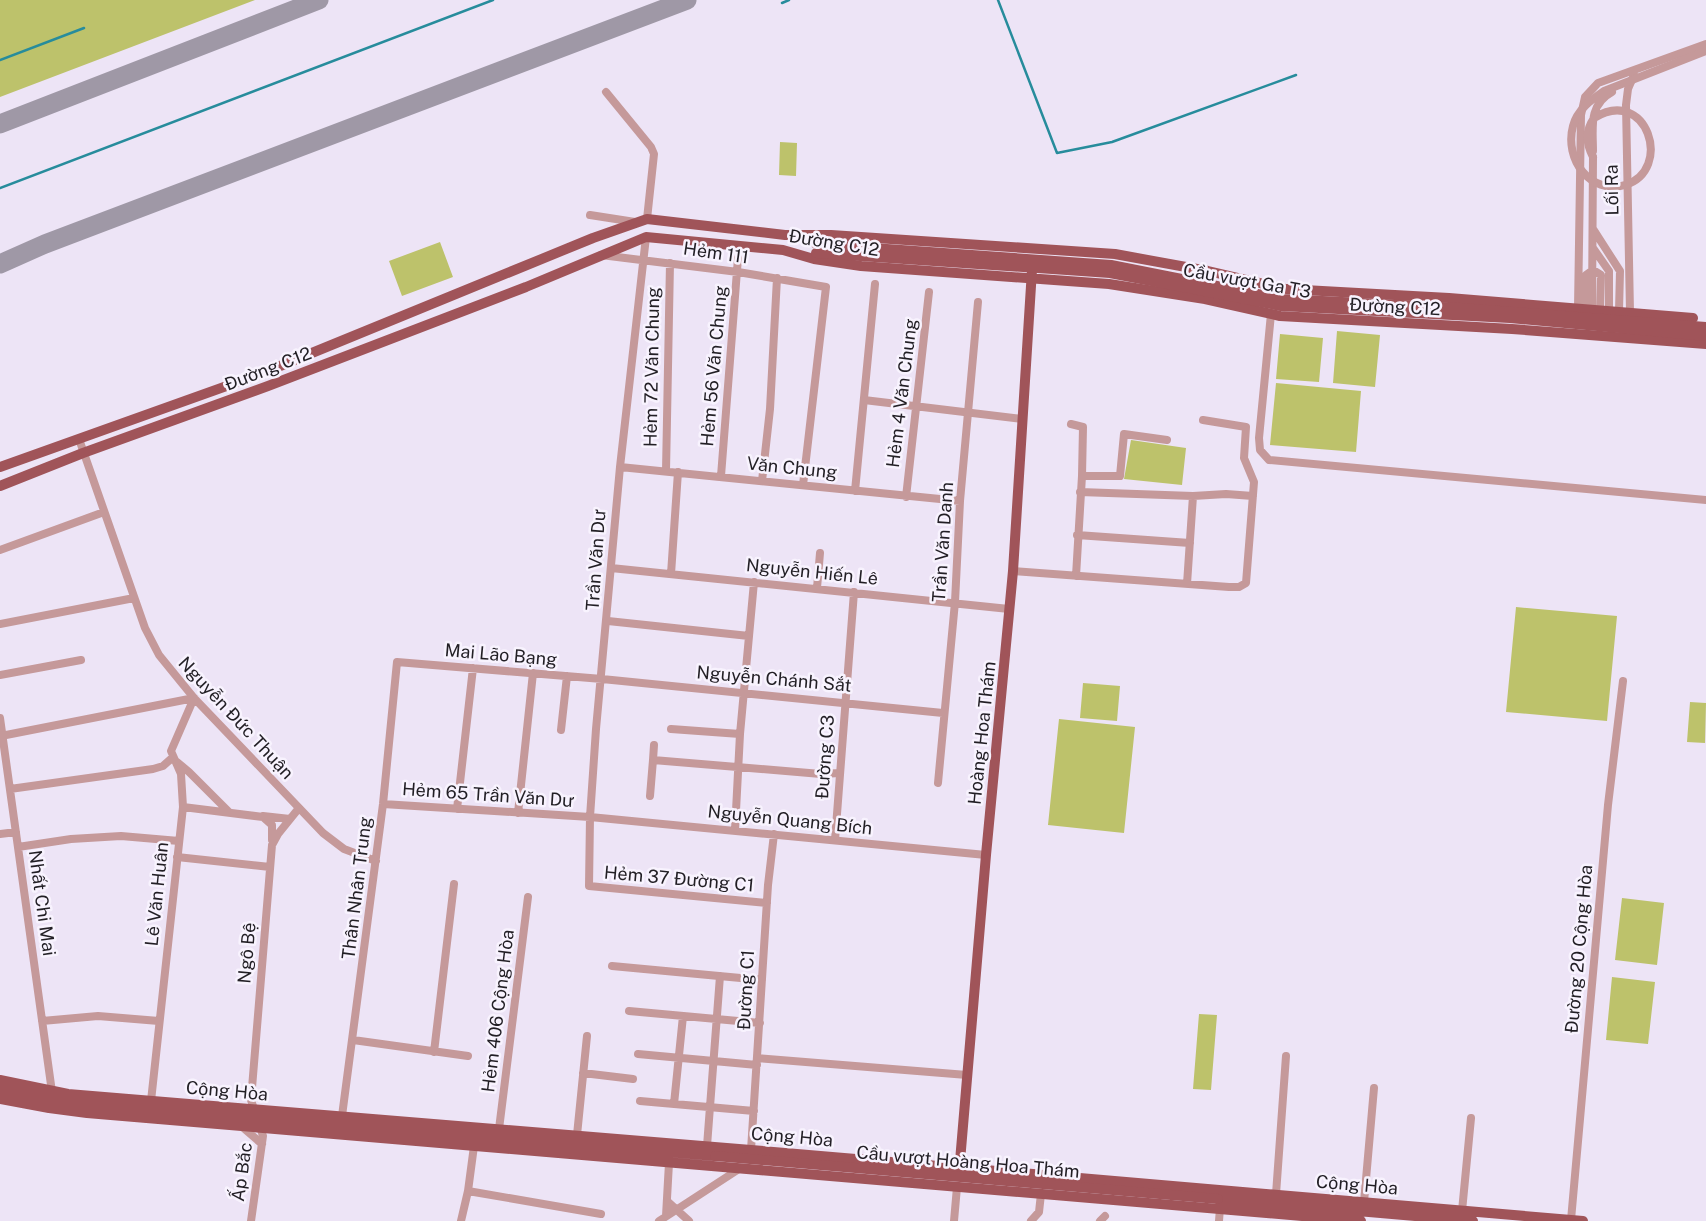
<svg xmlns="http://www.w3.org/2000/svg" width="1706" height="1221" font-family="'Public Sans',sans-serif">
<rect width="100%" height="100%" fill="#ede4f6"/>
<path fill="#bdc26b" d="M0,0h255l-255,97z
M780,142l17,1 -1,33 -17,-1z
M440,242l13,35 -51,19 -13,-35z
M1337,331l43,4 -5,52 -42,-4z
M1280,334l43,4 -4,44 -43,-3z
M1276,383l85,8 -5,61 -86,-7z
M1131,440l55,8 -4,37 -58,-6z
M1516,607l101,9 -10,105 -101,-9z
M1083,683l37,3 -3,35 -37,-3z
M1690,702l16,1 -1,40 -18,-1z
M1059,719l76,8 -11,106 -76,-8z
M1622,898l42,5 -7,62 -42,-5z
M1612,977l43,5 -7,62 -42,-4z
M1199,1014l18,1 -6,75 -18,-1z"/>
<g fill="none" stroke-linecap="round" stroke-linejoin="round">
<path stroke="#278c9c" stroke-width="2.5" d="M998,0l59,153 55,-11 184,-67
M782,3l7,-3
M0,60l84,-32
M0,188l493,-188"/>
<path stroke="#9f98a6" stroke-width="19" d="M0,124l319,-124
M0,264l45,-20 642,-244"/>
<path stroke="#c5999a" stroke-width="8" d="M606,92l45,55 3,7 -7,65
M590,215l45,7
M1593,229l27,42 -1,40
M646,237l-26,230 -24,262 -6,88 -1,69 178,17
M1593,248l16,23v39
M601,255l137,17 88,15 -23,198
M1578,308l3,-193 4,-18 13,-14 108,-39
M1585,309l1,-34 7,-5 8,5 -1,35
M1592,309l1,-152
M1630,312l-4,-207 2,-16 6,-14
M1271,314l-12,124 1,12 9,10 437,40
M864,400l158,19
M1071,424l12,3 -1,49
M79,439l66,189 14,27 35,43 129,135 21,16 32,12
M620,467l340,34
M666,471l4,-208
M721,476l17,-218
M762,481l8,-72 7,-131
M855,491l20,-207
M1080,492l113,4 33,-2 27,2
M906,497l23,-205
M1077,535l113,8
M0,550l104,-38
M611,568l398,41
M1013,571l216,16h10l7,-4 8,-101 -10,-24 2,-31 -43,-7
M671,574l7,-102
M1076,576l6,-100h38l4,-42 43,6
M1187,584l6,-88
M817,588l3,-35
M608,621l141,15
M0,624l134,-26
M0,675l81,-15
M0,718l52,374
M671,729l69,5
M561,730l6,-54
M1,736l193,-38
M654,745l-1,15 168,14 19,-1
M177,762l12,10 40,40
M938,783l17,-181 5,-101 18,-199
M10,789l143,-20 10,-3 9,-8
M650,796l3,-36
M383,804l207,13 396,38
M183,807l80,10 9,8v15
M457,809l16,-141
M518,813l15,-140
M263,816l27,3
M735,830l5,-96 14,-152
M0,834l16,-2
M835,840l19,-248
M18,847l53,-8 50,-3 58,5
M177,857l93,10
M612,966l150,14
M629,1011l131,12
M42,1021l56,-5 61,5
M353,1040l115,16
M434,1052l20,-168
M638,1054l119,11
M757,1058l210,17
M583,1073l50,6
M151,1101l32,-294 -2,-33 -10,-23 23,-53
M640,1101l114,10
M674,1104l9,-88
M254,1109l-3,-9 21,-255 6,-11 21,-26
M342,1116l41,-312 14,-142 205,17 341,34
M240,1125l22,19
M499,1129l29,-232
M577,1135l10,-99
M707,1146l13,-170
M751,1150l17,-265 6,-51
M468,1191l133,23
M1276,1194l10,-138
M667,1201l22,20
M1364,1202l10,-114
M1462,1211l9,-93
M666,1216l3,-53
M1571,1220l37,-415 15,-124
M251,1221l12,-85 -3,-9
M461,1221l7,-30 6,-45
M659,1221l80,-52
M954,1221l3,-34
M1031,1221l8,-9 2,-18
M1100,1221l5,-5
M1219,1221l1,-13"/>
<path stroke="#a05459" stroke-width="10" d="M0,467l263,-94 330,-135 54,-19 138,16h46l284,19 93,17 78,18 163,9 244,20
M0,486l83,-33 185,-67 258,-99 120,-50 137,13 31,9 47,7 248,18 96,15 75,17 232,13 194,15
M0,1080l68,14 683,56 832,71
M0,1089l71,14 644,53
M0,1099l49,9 38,5 1274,108
M959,1173l27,-318 27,-284 19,-301
M1218,1199l255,22"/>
<path stroke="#c5999a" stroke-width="8" d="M1593,151c0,-23 -5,-46 19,-59
M1593,157c-7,-14 -8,-26 1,-39 53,-33 80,52 31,67 -35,10 -61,-26 -52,-59 4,-16 18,-26 31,-35l102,-40"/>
<path stroke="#a05459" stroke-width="10" d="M816,244l295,21 172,34 178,9 245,19
M816,253l294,20 171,33 229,12 196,18
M715,1156l503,43"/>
</g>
<g text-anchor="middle" stroke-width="5" stroke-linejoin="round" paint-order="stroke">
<g font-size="18" fill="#221f25" stroke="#f8f3fe">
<text transform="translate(1612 190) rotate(-91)" y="6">Lối Ra</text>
<text transform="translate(834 243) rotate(9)" y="6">Đường C12</text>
<text transform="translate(716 253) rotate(8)" y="6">Hẻm 111</text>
<text transform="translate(1247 281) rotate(10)" y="6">Cầu vượt Ga T3</text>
<text transform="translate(1395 307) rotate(3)" y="6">Đường C12</text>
<text transform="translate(714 366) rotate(-85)" y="6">Hẻm 56 Văn Chung</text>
<text transform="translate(652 367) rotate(-89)" y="6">Hẻm 72 Văn Chung</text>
<text transform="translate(268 369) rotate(-21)" y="6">Đường C12</text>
<text transform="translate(902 393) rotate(-83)" y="6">Hẻm 4 Văn Chung</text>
<text transform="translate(792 468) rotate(6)" y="6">Văn Chung</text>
<text transform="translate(943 542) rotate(-86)" y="6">Trần Văn Danh</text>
<text transform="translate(596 560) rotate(-86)" y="6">Trần Văn Dư</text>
<text transform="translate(812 572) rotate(6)" y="6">Nguyễn Hiến Lê</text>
<text transform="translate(501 655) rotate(5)" y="6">Mai Lão Bạng</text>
<text transform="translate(774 679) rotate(5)" y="6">Nguyễn Chánh Sắt</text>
<text transform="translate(236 718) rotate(47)" y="6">Nguyễn Đức Thuận</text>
<text transform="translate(982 733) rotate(-84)" y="6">Hoàng Hoa Thám</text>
<text transform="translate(825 757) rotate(-86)" y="6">Đường C3</text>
<text transform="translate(488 795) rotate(4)" y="6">Hẻm 65 Trần Văn Dư</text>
<text transform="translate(790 820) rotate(6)" y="6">Nguyễn Quang Bích</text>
<text transform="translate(679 879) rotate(5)" y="6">Hẻm 37 Đường C1</text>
<text transform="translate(357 888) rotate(-83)" y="6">Thân Nhân Trung</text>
<text transform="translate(157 894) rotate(-84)" y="6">Lê Văn Huân</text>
<text transform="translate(42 903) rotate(82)" y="6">Nhất Chi Mai</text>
<text transform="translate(1579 949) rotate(-85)" y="6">Đường 20 Cộng Hòa</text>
<text transform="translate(247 953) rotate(-85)" y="6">Ngô Bệ</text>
<text transform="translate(746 990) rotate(-87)" y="6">Đường C1</text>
<text transform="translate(498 1011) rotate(-83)" y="6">Hẻm 406 Cộng Hòa</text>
<text transform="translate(227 1091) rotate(5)" y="6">Cộng Hòa</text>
<text transform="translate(792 1137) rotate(5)" y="6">Cộng Hòa</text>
<text transform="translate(968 1162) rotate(5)" y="6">Cầu vượt Hoàng Hoa Thám</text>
<text transform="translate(242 1172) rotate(-82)" y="6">Ấp Bắc</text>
<text transform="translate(1357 1185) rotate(5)" y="6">Cộng Hòa</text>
</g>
</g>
</svg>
